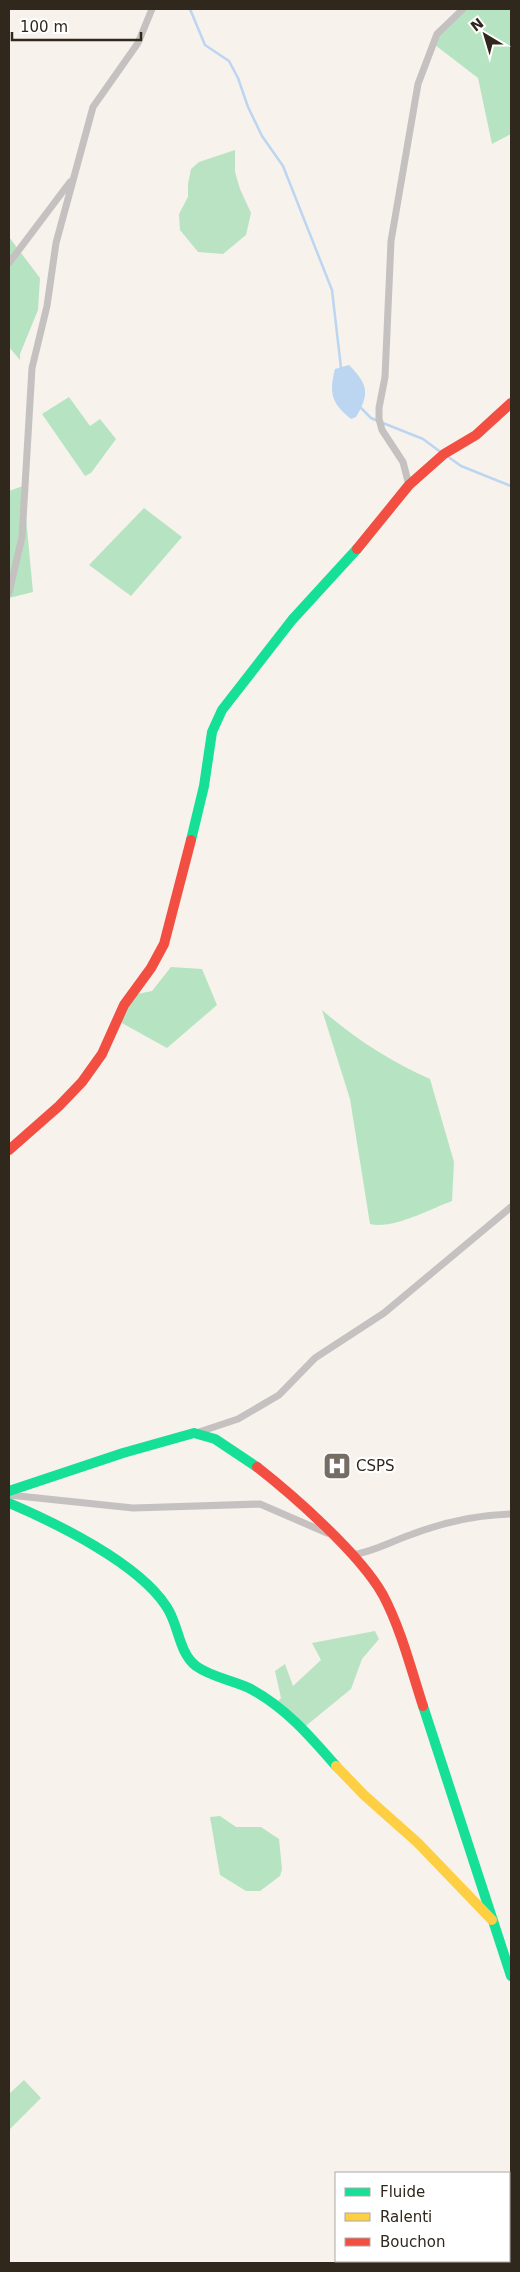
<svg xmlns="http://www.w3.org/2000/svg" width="520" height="2272" font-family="'DejaVu Sans',sans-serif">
<rect width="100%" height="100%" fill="#f7f2ec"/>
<path fill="#b9e3c3" d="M235,150v22l5,17 11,24 -5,22 -23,19 -25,-2 -18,-22 -1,-16 9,-17v-13l3,-15 8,-7z
M375,1631l4,8 -17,20 -11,30 -49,40 -27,-25 6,-6 -6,-27 10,-7 8,22 28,-26 -9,-17z
M24,2080l17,18 -32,32v-36z"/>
<path fill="#b6e4c2" d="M464,9h47v125l-19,10 -14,-66 -43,-33 7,-14z
M9,237l31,41 -2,32 -18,44v6l-11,-13z
M69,397l21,29 10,-7 16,20 -25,34 -6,3 -43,-62z
M23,486l10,106 -24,6v-107z
M144,508l38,29 -51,59 -42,-31z
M171,967l31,2 15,36 -50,43 -47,-26 9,-19 8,-9 15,-3z
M322,1010c32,28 69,52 108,69l24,83 -2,39c-22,8 -60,29 -82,23l-20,-125z
M220,1816l16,11h25l18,12 3,30 -2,7 -20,15h-14l-26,-16 -10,-58z"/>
<path fill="#bcd6f1" d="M349,365c19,19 21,29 7,52l-5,2c-20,-16 -22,-26 -16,-50z"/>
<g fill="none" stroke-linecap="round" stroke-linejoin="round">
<path stroke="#bcd6f1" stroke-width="2.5" d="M190,9l15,36 24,16 9,17 10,29 14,29 21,30 49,124 9,78
M359,406l12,12 7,3
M383,423l40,16 19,14
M447,456l14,10 50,20"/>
<path stroke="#c6c1c1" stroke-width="7" d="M9,263l61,-81
M409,485l-6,-23 -21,-32 -3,-11v-11l6,-31 6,-136 27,-157 19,-50 26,-25
M9,593l13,-56 10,-169 15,-62 9,-63 37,-136 45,-64 14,-34
M196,1433l42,-14 41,-24 36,-37 69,-45 127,-106
M9,1495l124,13 127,-4 67,29
M352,1555c21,-3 38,-13 58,-20 34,-13 65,-20 101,-21"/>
<path stroke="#16e098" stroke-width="10" d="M191,840l13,-54 8,-54 10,-22 70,-90 65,-71
M9,1491l114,-38 71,-20 21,6 42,28
M9,1503c47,20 129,60 157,103 13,18 12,46 30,60 15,11 36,14 53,22 36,19 61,48 87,78
M423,1706l88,270"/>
<path stroke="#ffcf43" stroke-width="10" d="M336,1766l28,29 54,48 74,77"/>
<path stroke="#f24e42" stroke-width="10" d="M357,549l52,-64 35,-31 32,-19 35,-32
M9,1150l50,-44 23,-24 20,-28 22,-49 27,-37 13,-24 27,-104
M257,1467c37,29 103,87 126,128 18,34 28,74 40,111"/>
</g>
<defs>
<symbol id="hospital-square" viewBox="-11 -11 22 22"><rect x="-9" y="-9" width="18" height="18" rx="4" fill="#766e65" stroke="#fff"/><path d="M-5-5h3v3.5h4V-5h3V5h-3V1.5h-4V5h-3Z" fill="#fff"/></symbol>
</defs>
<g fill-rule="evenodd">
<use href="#hospital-square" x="321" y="1450" width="32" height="32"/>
</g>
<g text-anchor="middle" stroke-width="4.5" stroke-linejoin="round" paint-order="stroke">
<g font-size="15" fill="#30271d" stroke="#fff" text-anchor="start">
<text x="356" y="1471">CSPS</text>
</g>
</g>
<rect width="520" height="2272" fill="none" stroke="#30271d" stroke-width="20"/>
<rect x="335" y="2172" width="175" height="90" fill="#ffffff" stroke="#aca9a5"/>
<rect x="345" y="2188" width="25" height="8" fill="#16e098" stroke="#aca9a5"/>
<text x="380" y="2197" font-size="15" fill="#30271d">Fluide</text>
<rect x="345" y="2213" width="25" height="8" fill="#ffcf43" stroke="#aca9a5"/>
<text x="380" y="2222" font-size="15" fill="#30271d">Ralenti</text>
<rect x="345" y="2238" width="25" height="8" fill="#f24e42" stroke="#aca9a5"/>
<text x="380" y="2247" font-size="15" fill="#30271d">Bouchon</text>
<g transform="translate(485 35) rotate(322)" stroke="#ffffff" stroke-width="4" paint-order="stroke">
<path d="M0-4L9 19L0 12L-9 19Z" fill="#30271d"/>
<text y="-8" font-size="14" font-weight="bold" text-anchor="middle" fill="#30271d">N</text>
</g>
<path d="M12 32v8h129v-8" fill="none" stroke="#30271d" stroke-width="2.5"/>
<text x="20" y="32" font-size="15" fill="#30271d" stroke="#ffffff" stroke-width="4" paint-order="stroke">100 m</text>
</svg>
